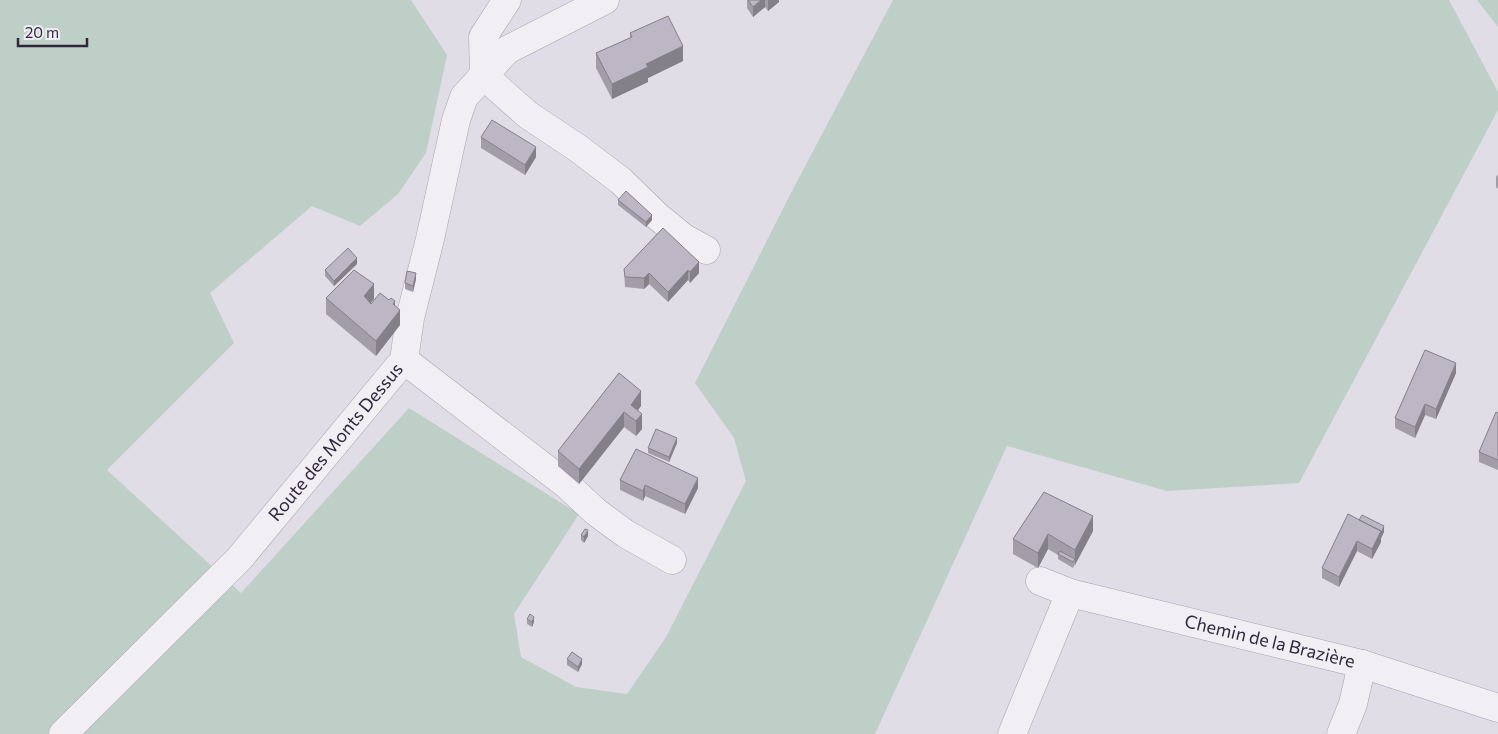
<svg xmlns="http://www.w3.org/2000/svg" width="1498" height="734" font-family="Commissioner,sans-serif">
<rect width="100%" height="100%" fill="#e0dde6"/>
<path fill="#becfc7" d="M0,0h411l36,55 -21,98 -28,41 -38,32 -48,-20 -102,87 24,50 -127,127 134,123 168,-185 170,106 -65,100 7,43 55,30 51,7 39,-57 80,-156 -12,-43 -39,-55 98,-194 100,-189h556l49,92v18l-199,373 -132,8 -160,-45 -132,288h-875z
M1477,0h21v27z"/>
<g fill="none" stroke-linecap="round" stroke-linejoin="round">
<defs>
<g id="minor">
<path d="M507,0l-24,37 1,39 44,39 51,34 42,32 36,35 27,22 22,12"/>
<path d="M404,360l163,125 29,27 30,22 46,26"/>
<path id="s1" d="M1040,581l30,12 292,71 136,44"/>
<path id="s2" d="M63,734l176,-175 165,-199 6,-42 20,-79 26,-119 8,-23 43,-47 98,-50"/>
<path d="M1012,734l58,-141"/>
<path d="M1341,734l12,-30 9,-40"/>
</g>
</defs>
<use href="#minor" stroke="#a8a3af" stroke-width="29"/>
<use href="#minor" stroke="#f1eff4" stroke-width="28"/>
</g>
<path fill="#a39da9" d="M747,0h32v2l-11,9 -3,-4 -12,10 -6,-9z
M630,33l53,28 -35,17v4l-36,17 -16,-31v-15l34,-15z
M481,137l55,20 -11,18 -44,-27z
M1498,174v15l-2,-2v-10z
M618,200l34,20 -6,7 -28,-22z
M663,228l36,45 -9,10 -2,-3 -20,22 -19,-18 -5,5 -19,-2 -1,-18z
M357,264l-23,22 -9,-10v-6z
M416,279l-3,13 -8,-3v-6z
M326,298l48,1 -4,4 25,2 5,20 -24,31 -50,-42z
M619,373l22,33 -3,4 4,19 -6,7 -12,-9 -45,57 -21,-18v-15z
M1456,373l-20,46 -11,-4 -10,23 -20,-10v-10z
M1498,413v57l-19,-8v-10z
M677,443l-8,19 -21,-9v-5z
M620,480l78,8 -13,26 -40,-18 -2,5 -23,-11z
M1044,492l49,39 -20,37 -15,-9v-4l-10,-6 -10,19 -25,-14v-15z
M1359,520l25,12 -3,6v4l-9,17 -15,-8 -18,36 -17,-9v-10z
M581,535l7,1 -4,7 -3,-3z
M527,619l7,3 -2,5 -5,-3z
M567,659l15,5 -4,8 -11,-7z"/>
<path fill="#84808a" d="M761,0h4v7l-12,10v-10z
M768,0h11v2l-11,9z
M683,46v15l-35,17v4l-36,17v-15l34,-20z
M536,147v10l-11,18v-10z
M652,215v5l-6,7v-5z
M357,258v6l-23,22v-5z
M699,262v11l-9,10v-11z
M688,270v10l-20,22v-10z
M416,273v6l-3,13v-6z
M649,273v11l-5,5v-11z
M374,284v15l-10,12v-15z
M395,301v15l5,-6v15l-24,31v-15z
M1456,363v10l-20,46v-10z
M641,391v15l-9,12 -1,-13z
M1425,404v11l-10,23v-11z
M624,412v15l-45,57v-15z
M642,414v15l-6,7v-15z
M677,438v5l-8,19v-5z
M698,478v10l-13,26v-10z
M645,485v11l-2,5v-10z
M1093,516v15l-18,34v-15z
M1384,526v6l-3,6v4l-9,17v-10l9,-18z
M588,530v6l-4,7v-6z
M1048,534v15l-10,19v-15z
M1357,541v10l-18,36v-10z
M534,617v5l-2,5v-5z
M582,659v5l-4,8v-5z"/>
<path fill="#bdb7c5" stroke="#84808a" d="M748,0h13l-8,7z
M668,16l15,30 -37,18 2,3 -36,17 -16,-31 36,-16 -2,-4z
M492,120l44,27 -11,18 -44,-28z
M626,191l26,24 -6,7 -28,-22z
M663,228l36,34 -9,10 -2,-2 -20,22 -19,-19 -5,5 -19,-1 -1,-8z
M348,248l9,10 -23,23 -9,-11z
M354,270l20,14 -10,12 7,8 9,-11 9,7 2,-2 4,3 -2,3 7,6 -24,31 -50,-43z
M407,271l9,2 -3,13 -8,-3z
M1425,350l31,13 -20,46 -11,-5 -10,23 -20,-9z
M619,373l22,18 -10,14 11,9 -6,7 -12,-9 -45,57 -21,-18z
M1496,412l2,1v47l-19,-8z
M656,429l21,9 -8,19 -21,-9z
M636,449l62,29 -13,26 -40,-19 -2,6 -23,-11z
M1044,492l49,24 -18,34 -27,-16 -10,19 -25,-14z
M1348,514l33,17 -9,18 -15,-8 -18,36 -17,-9z
M1362,515l22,11 -3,7v-2l-22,-11z
M585,529l3,1 -4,7 -3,-2z
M1060,551l15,8 -2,3 -15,-8z
M530,614l4,3 -2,5 -5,-3z
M572,652l10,7 -4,8 -11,-8z"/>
<g text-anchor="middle" stroke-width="4" stroke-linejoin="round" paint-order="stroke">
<g font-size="18" fill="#30273b" stroke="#efecf4">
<text dy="6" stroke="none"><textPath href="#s2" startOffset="400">Route des Monts Dessus</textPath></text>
<text dy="6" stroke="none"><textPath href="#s1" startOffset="238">Chemin de la Brazière</textPath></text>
</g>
</g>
<path d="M18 38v8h69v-8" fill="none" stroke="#30273b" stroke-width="2.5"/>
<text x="25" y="38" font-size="15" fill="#30273b" stroke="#efecf4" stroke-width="4" paint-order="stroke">20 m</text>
</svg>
